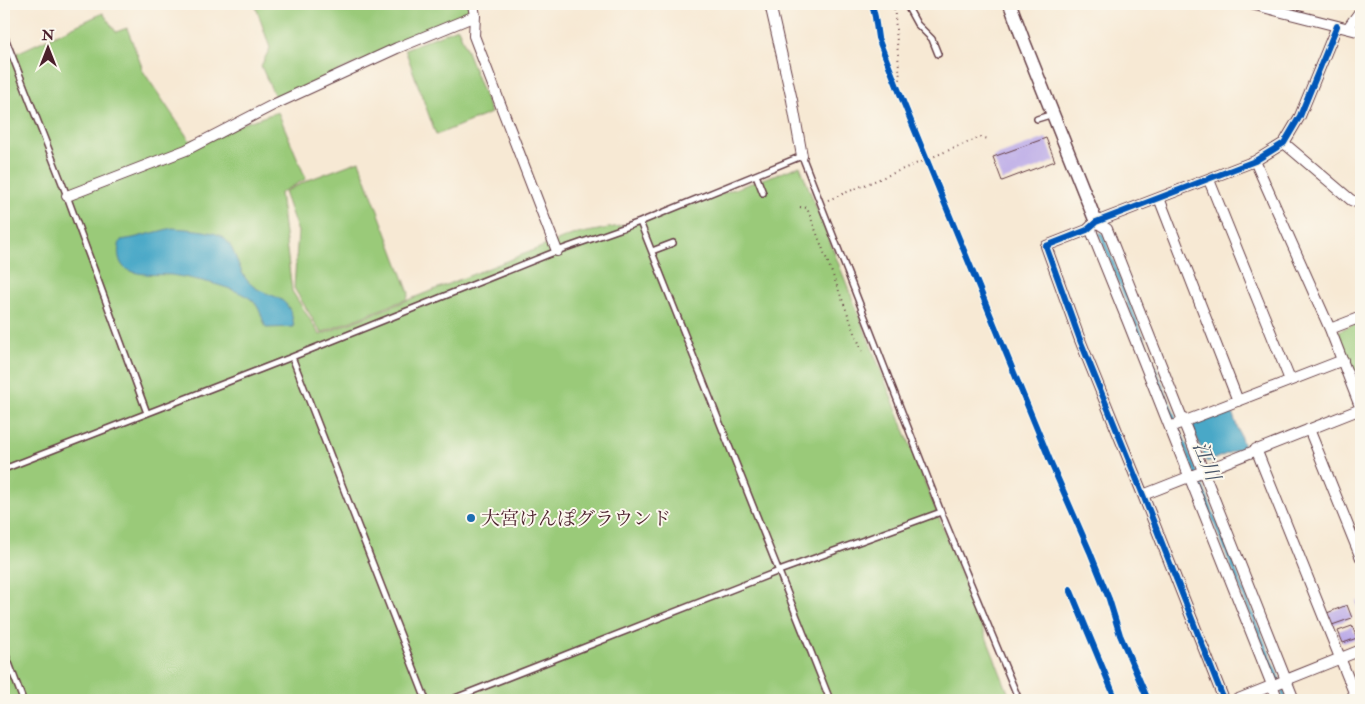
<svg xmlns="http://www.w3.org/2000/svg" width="1365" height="704" font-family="'IM FELL Double Pica','Noto Serif JP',serif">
<rect width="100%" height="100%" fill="#fbf7ec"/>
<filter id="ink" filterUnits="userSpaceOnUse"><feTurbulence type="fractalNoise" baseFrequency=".02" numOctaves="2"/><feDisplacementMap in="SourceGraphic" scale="10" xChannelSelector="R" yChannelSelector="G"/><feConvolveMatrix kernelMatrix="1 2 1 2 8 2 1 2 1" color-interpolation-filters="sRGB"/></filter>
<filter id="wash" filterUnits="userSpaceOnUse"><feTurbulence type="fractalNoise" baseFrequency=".0096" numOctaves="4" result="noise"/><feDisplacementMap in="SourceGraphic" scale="20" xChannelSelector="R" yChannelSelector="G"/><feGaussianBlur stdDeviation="1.12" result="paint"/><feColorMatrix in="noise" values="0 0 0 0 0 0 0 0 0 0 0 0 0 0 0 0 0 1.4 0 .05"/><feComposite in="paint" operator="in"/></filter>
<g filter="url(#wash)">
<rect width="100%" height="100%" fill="#f7e9d4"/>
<path fill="#9aca79" stroke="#727452" d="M255,4h213l2,8 -194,87 -15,-33 9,-18z
M103,13l13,19 11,-4 15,39 -1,1 49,73 88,-29 28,67 -26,14 12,98 28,44 252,-100 68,-13 160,-56 211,534h-1007v-641z
M458,28l33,85 -55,22 -31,-86z
M359,161l50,132 -2,6 -86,34 -27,-45 4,-56 -14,-40 27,-13z
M1361,322v65l-23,-56z"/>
<path fill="#48a8c7" stroke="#496479" d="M172,228c13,1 38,2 49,8 13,7 16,31 25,43 18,23 44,8 48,48l-28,1c-4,-9 -6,-21 -14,-28 -16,-13 -60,-22 -81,-25 -13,-1 -30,1 -43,-5 -10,-4 -12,-21 -7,-30l12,-2z
M1231,409l13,38 -37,15 -16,-38z"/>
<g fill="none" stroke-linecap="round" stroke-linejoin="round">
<path stroke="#48a8c7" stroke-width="4" d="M1101,234l185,466"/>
</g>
<g id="blocks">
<path fill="#baa9e7" d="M1046,138l9,23 -53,20 -9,-24z
M1361,600v10h-2l-3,-8z
M1347,605l5,13 -20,7 -5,-12z
M1352,626l5,12 -14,5 -5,-12z"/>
</g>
</g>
<g filter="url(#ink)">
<use href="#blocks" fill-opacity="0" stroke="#643d44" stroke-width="1"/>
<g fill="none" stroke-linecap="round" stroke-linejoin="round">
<defs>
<path id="service" d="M906,4l11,20 15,15 6,15
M4,35l63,161 80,217
M1037,119l16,-5
M756,175l7,18
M640,222l190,478
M652,251l21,-8
M292,357l134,343
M4,469l288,-112 265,-106 83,-29 162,-66 139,356 78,188
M4,650l19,50
M450,700l329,-129 162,-59"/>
<path id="minor" d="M473,4l2,12 -1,20 83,215
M770,4l22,96 10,56
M1251,4l110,28
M1348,28l13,-18
M1284,143l67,57 10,4
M1255,161l75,168 31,80
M1209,180l81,200
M67,196l119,-46 89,-46 122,-56 78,-32
M1159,198l79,203
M1096,222l11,7c63,157 124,314 187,471
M1091,226l1,7 36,89 150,378
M1330,329l31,-12
M1170,427l173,-67
M1309,429l52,129
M1256,449l101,251
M1143,495l218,-86
M1224,700l-81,-205 -63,-155 -34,-94 41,-16 9,-8 159,-61 29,-18 16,-27 37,-90
M1236,700l125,-50"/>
<path id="tertiary" d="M1010,4l14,38 72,180"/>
</defs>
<use href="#service" stroke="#643d44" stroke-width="8"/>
<use href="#minor" stroke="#643d44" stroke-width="12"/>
<use href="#tertiary" stroke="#643d44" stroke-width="15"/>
<path stroke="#643d44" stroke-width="2" stroke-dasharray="1 4" stroke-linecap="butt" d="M894,4l6,76 -5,2
M828,200l153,-63 7,2
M800,207l7,1 55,143"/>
<use href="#service" stroke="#fff" stroke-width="5"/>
<use href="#minor" stroke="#fff" stroke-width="10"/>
<use href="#tertiary" stroke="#fff" stroke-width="12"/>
<defs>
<path id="cycleway" d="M872,4l3,13 3,21 26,66 147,359 39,89 19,47 11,36 28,65
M1070,589l46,111
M1224,700l-81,-205 -63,-155 -34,-94 41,-16 9,-8 159,-61 29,-18 16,-27 37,-90"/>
</defs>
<use href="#cycleway" stroke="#fbf7ec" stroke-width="9"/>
<use href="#cycleway" stroke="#0057b8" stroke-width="6"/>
</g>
</g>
<circle fill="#1f6fb2" stroke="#fbf7ec" stroke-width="2" cx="471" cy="518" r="5"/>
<g text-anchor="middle" stroke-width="4" stroke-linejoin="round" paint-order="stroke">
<g font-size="19" fill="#4a1f2b" stroke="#fbf7ec" text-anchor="start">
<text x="481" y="525">大宮けんぽグラウンド</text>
</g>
<g font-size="20" font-style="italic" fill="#495669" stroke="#fbf7ec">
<text transform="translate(1207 461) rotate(68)" y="7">江川</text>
</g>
</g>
<rect width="1365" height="704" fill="none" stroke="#fbf7ec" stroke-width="20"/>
<g transform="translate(48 48)" stroke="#fbf7ec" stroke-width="4" paint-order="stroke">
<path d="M0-4L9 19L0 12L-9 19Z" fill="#4a1f2b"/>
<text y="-8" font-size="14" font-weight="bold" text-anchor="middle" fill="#4a1f2b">N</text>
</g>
</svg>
